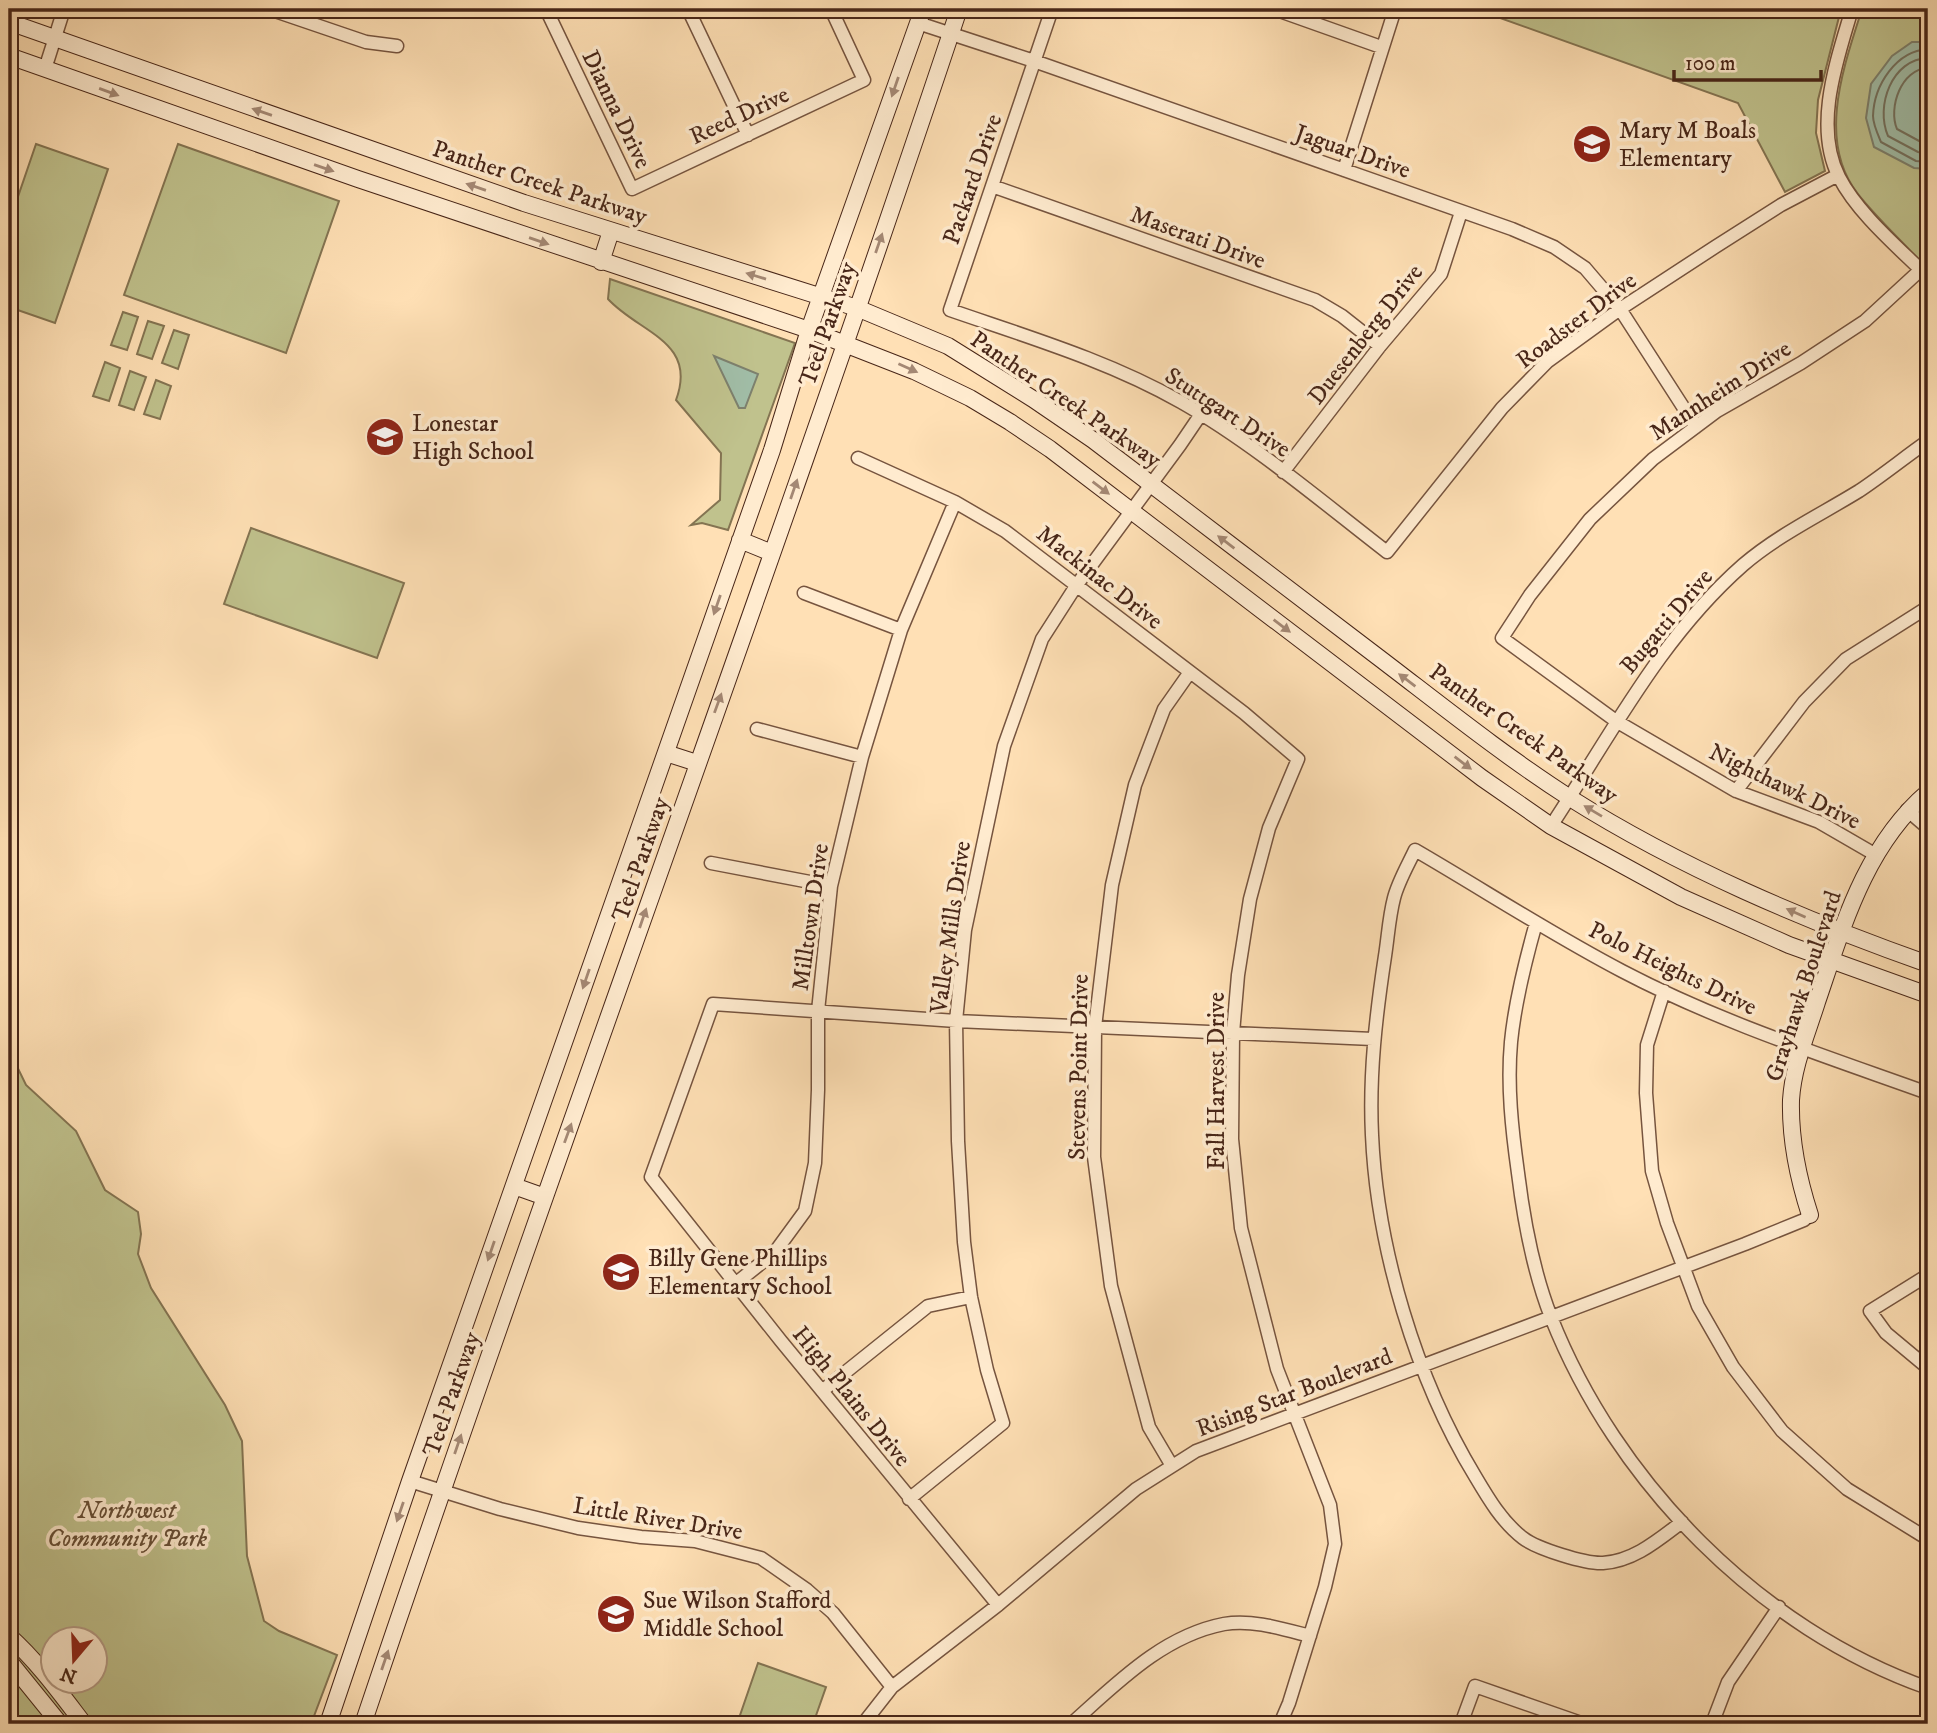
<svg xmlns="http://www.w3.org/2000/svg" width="1937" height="1733" font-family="'IM FELL DW Pica',serif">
<rect width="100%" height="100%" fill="#ffe0b5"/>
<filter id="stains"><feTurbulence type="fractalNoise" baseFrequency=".00286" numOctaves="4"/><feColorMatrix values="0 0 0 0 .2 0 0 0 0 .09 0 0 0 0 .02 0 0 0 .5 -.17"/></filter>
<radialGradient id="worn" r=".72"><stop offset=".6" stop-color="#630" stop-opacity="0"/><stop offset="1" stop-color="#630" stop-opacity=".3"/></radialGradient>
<path fill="#c0c28d" stroke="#847452" stroke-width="2" fill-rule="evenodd" d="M1475,9h366l-23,91 -2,33 9,38 -40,21 -47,-89z
M1862,9h66v245l-8,7c-20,-22 -43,-43 -62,-67 -42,-53 -14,-128 4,-185z
M36,144l72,25 -53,154 -46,-16v-84z
M178,144l161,57 -53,152 -162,-58z
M610,279l185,64 -67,187 -26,-7 -11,2 29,-25 1,-47 -45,-53c22,-59 -37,-67 -68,-101z
M123,312l15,5 -11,33 -16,-5z
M148,321l16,5 -12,33 -15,-5z
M174,330l15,5 -11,34 -16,-6z
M105,362l15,6 -11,33 -16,-5z
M130,371l16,6 -12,33 -15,-5z
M156,380l15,6 -11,33 -16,-5z
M251,528l153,55 -27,75 -153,-54z
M9,1050l17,35 50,46 29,59 33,22 3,22 -3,20 13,34 74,117 17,36 5,115 17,65 15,10 58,24 -26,69h-302zM52,1638h42v42h-42z
M758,1663l68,24 -13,37h-76z"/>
<path fill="#a1bea8" stroke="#7d816e" stroke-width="2" d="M1912,42h16v127l-14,-1 -40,-21 -8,-29 5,-34 21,-28z
M714,356l44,18 -13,34h-6z"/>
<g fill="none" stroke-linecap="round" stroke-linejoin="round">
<path stroke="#747260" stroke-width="2" d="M1928,49c-32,2 -54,36 -55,67 0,8 5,19 8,26l35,19 12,1
M1928,58c-36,1 -53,48 -40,78l30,16 10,2
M1928,68c-27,1 -40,40 -31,61l24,13 7,1"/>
<defs>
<path id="street" d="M269,9l97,33 31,4
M546,9l86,180 232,-109 -33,-71
M688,9l60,126
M1052,9l-102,301c78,27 159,51 231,92 72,41 140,99 206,150l115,-144 45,-46 73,-53 95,-62 66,-42 57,-30
M1274,9l107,38
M1852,9c-15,51 -39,117 -13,168 19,37 60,71 89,100
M918,23l116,38 478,168 42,18 31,21 35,41 76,118
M45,69l19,-60
M1344,170l51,-161
M992,186l323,114 27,16 38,30
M858,458l97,44 50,29 239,182 54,46 -29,69 -19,71 -12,76 -5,58 -1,106 9,89 36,141 53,136 5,39 -10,43 -36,116 -9,21
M1283,472l97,-126 61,-72 20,-62
M804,593l97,37
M757,729l105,28
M1736,791l68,-89 42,-43 82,-52
M1907,810l21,18
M1551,826c60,-91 109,-188 192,-261 35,-30 77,-50 116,-74 24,-16 46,-34 69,-50
M1876,855l-57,-33 -83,-31 -120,-70 -114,-83 28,-43 60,-76 63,-60 64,-48 84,-48 64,-42 63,-58
M711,863l120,23
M1536,923c-11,39 -21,78 -25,119 -4,44 1,88 7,131 6,49 15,98 33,144 65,165 209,312 377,371
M1664,991l-17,54 -1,48 6,78 15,52 31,83 35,61 49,64 65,58 81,50
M1928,1275l-58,36 16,22 42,35
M735,1284l40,-32 30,-41 10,-48 3,-73v-79l13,-125 31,-129 39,-127 54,-128
M822,1391l106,-85 43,-9
M1172,1466l-23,-39 -38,-141 -17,-129 1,-130 17,-142 23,-100 29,-76 26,-37
M410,1481l90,28 78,19 63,9 54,4 66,17 46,32 26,23 59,74
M909,1499l94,-76 -16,-53 -16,-73 -7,-55 -6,-101 -2,-120 9,-91 39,-184 38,-107 34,-53 104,-141 21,-31
M1682,1522c-24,18 -48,39 -79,41 -17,1 -66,-14 -80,-25 -21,-16 -35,-40 -48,-62 -59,-97 -98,-228 -103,-341 -3,-60 4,-120 13,-179 3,-19 4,-39 9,-58 4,-16 14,-33 21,-48 69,40 136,84 207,121 97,51 203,85 306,122
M998,1605l-217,-264 -130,-164 62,-173 243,17 417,18
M863,1724l29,-37 106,-82 138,-116 60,-38 549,-207 59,-24 6,-5
M1071,1724c45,-40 91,-88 153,-100 28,-5 59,5 86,12
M1461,1724l14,-38 109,38
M1712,1724l16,-42 51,-75"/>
<path id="secondary" d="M9,22l515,181 333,105 91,38 85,53 60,41c95,72 190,145 285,217 63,48 125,98 192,141 111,70 234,122 358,166
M9,56l349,123 451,151 105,41 56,27 40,24 40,27 432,329 69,48 130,71 108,48 139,50
M601,262l10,-31
M740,540l32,13
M666,753l31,10
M514,1186l31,11
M1810,1215c-12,-37 -20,-76 -19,-115 2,-34 16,-66 26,-98 26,-76 48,-156 111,-210
M9,1636c29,26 52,58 75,88
M9,1661l51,63
M328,1724l82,-243 362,-1031 37,-120 114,-321
M363,1724c193,-574 405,-1141 596,-1715"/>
</defs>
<use href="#street" stroke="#76543f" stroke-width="15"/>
<use href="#secondary" stroke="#482618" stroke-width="18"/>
<use href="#street" stroke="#ffebcf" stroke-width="12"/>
<use href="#secondary" stroke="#ffebcf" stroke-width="16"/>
</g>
<defs><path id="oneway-solid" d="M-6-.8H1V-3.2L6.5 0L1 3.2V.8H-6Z" transform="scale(1.75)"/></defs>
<g fill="#a48874">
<use href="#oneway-solid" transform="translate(895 87) rotate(109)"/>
<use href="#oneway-solid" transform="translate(109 92) rotate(20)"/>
<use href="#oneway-solid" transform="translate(262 112) rotate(-161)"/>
<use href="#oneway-solid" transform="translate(324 168) rotate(19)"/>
<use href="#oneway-solid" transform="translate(476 187) rotate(-161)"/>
<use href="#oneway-solid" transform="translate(539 241) rotate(19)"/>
<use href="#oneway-solid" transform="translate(879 243) rotate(-71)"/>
<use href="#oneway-solid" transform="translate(756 276) rotate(-163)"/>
<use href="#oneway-solid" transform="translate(908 368) rotate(24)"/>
<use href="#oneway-solid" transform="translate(1101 488) rotate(37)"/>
<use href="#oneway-solid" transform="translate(794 489) rotate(-71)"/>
<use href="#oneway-solid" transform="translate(1226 542) rotate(-143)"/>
<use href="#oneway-solid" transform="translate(717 605) rotate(109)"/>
<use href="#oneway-solid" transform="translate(1282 626) rotate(37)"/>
<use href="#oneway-solid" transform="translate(1407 680) rotate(-143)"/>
<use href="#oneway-solid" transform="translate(718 703) rotate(-70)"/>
<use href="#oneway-solid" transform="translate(1463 763) rotate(37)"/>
<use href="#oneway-solid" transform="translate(1593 811) rotate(-149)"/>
<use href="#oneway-solid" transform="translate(1796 913) rotate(-156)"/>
<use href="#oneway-solid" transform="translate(643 918) rotate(-71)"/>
<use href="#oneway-solid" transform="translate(586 979) rotate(109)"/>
<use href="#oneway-solid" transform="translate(568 1133) rotate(-70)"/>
<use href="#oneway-solid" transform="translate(491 1251) rotate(109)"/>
<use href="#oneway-solid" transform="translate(458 1444) rotate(-71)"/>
<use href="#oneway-solid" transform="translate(400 1512) rotate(109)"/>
<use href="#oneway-solid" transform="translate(385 1660) rotate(-71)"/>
</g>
<defs>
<symbol id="school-disc" viewBox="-11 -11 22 22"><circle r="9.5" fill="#8f2418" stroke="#ffebcf"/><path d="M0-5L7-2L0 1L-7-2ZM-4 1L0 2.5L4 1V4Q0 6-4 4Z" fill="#fff"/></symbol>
</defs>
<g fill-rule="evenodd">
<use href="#school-disc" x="1570" y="122" width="44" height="44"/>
<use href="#school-disc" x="363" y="415" width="44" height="44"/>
<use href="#school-disc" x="599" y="1250" width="44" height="44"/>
<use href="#school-disc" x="594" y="1592" width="44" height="44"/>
</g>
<g text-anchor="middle" stroke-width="7" stroke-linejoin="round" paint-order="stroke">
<g font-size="24" fill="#482618" stroke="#ffebcf">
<text transform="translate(617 109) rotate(64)" y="8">Dianna Drive</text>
<text transform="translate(739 115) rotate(-25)" y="8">Reed Drive</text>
<text transform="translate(1353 151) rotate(19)" y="8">Jaguar Drive</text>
<text transform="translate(972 179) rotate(-71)" y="8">Packard Drive</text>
<text transform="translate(540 182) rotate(18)" y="8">Panther Creek Parkway</text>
<text transform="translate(1198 237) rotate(20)" y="8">Maserati Drive</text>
<text transform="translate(1576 320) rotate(-37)" y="8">Roadster Drive</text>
<text transform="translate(827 324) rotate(-71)" y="8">Teel Parkway</text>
<text transform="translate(1365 334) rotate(-52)" y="8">Duesenberg Drive</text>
<text transform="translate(1720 390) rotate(-33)" y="8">Mannheim Drive</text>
<text transform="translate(1066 399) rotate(34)" y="8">Panther Creek Parkway</text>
<text transform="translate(1228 412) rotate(33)" y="8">Stuttgart Drive</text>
<text transform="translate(1100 577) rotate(38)" y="8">Mackinac Drive</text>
<text transform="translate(1666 621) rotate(-50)" y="8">Bugatti Drive</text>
<text transform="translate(1524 733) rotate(35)" y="8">Panther Creek Parkway</text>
<text transform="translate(1785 786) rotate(26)" y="8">Nighthawk Drive</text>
<text transform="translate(640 859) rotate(-71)" y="8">Teel Parkway</text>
<text transform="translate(810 917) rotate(-82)" y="8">Milltown Drive</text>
<text transform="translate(950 927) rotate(-82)" y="8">Valley Mills Drive</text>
<text transform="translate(1673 968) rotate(26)" y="8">Polo Heights Drive</text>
<text transform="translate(1803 986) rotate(-72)" y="8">Grayhawk Boulevard</text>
<text transform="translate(1078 1067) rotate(-89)" y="8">Stevens Point Drive</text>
<text transform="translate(1216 1081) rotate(-90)" y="8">Fall Harvest Drive</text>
<text transform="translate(1294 1392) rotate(-21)" y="8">Rising Star Boulevard</text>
<text transform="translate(451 1394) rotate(-71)" y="8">Teel Parkway</text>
<text transform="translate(852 1396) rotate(51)" y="8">High Plains Drive</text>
<text transform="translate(658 1518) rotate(9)" y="8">Little River Drive</text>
</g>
<g font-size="24" fill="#482618" stroke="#ffebcf" text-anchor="start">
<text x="1619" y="138">Mary M Boals<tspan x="1619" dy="28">Elementary</tspan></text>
<text x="412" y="431">Lonestar<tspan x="412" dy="28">High School</tspan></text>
<text x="648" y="1266">Billy Gene Phillips<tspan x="648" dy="28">Elementary School</tspan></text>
<text x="643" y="1608">Sue Wilson Stafford<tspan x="643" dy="28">Middle School</tspan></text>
</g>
<g font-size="24" font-style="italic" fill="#664d35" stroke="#ffebcf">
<text x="127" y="1518">Northwest<tspan x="127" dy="28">Community Park</tspan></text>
</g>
</g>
<rect width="1937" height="1733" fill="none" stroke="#ffe0b5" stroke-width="35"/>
<rect x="10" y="10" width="1916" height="1712" fill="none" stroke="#482618" stroke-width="3.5"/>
<rect x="18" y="18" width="1902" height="1698" fill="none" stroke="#482618" stroke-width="2"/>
<g transform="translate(74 1660) rotate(199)"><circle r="33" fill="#ffebcf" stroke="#b69c86" stroke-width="2"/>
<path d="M0-5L12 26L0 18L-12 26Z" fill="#8f2418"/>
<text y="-10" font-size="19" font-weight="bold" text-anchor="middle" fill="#482618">N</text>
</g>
<path d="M1674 70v10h147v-10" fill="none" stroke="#482618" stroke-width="3.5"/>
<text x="1685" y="70" font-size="21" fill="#482618" stroke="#ffebcf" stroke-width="5" paint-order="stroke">100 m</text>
<rect width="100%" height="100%" filter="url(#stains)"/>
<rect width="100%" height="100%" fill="url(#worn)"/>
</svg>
